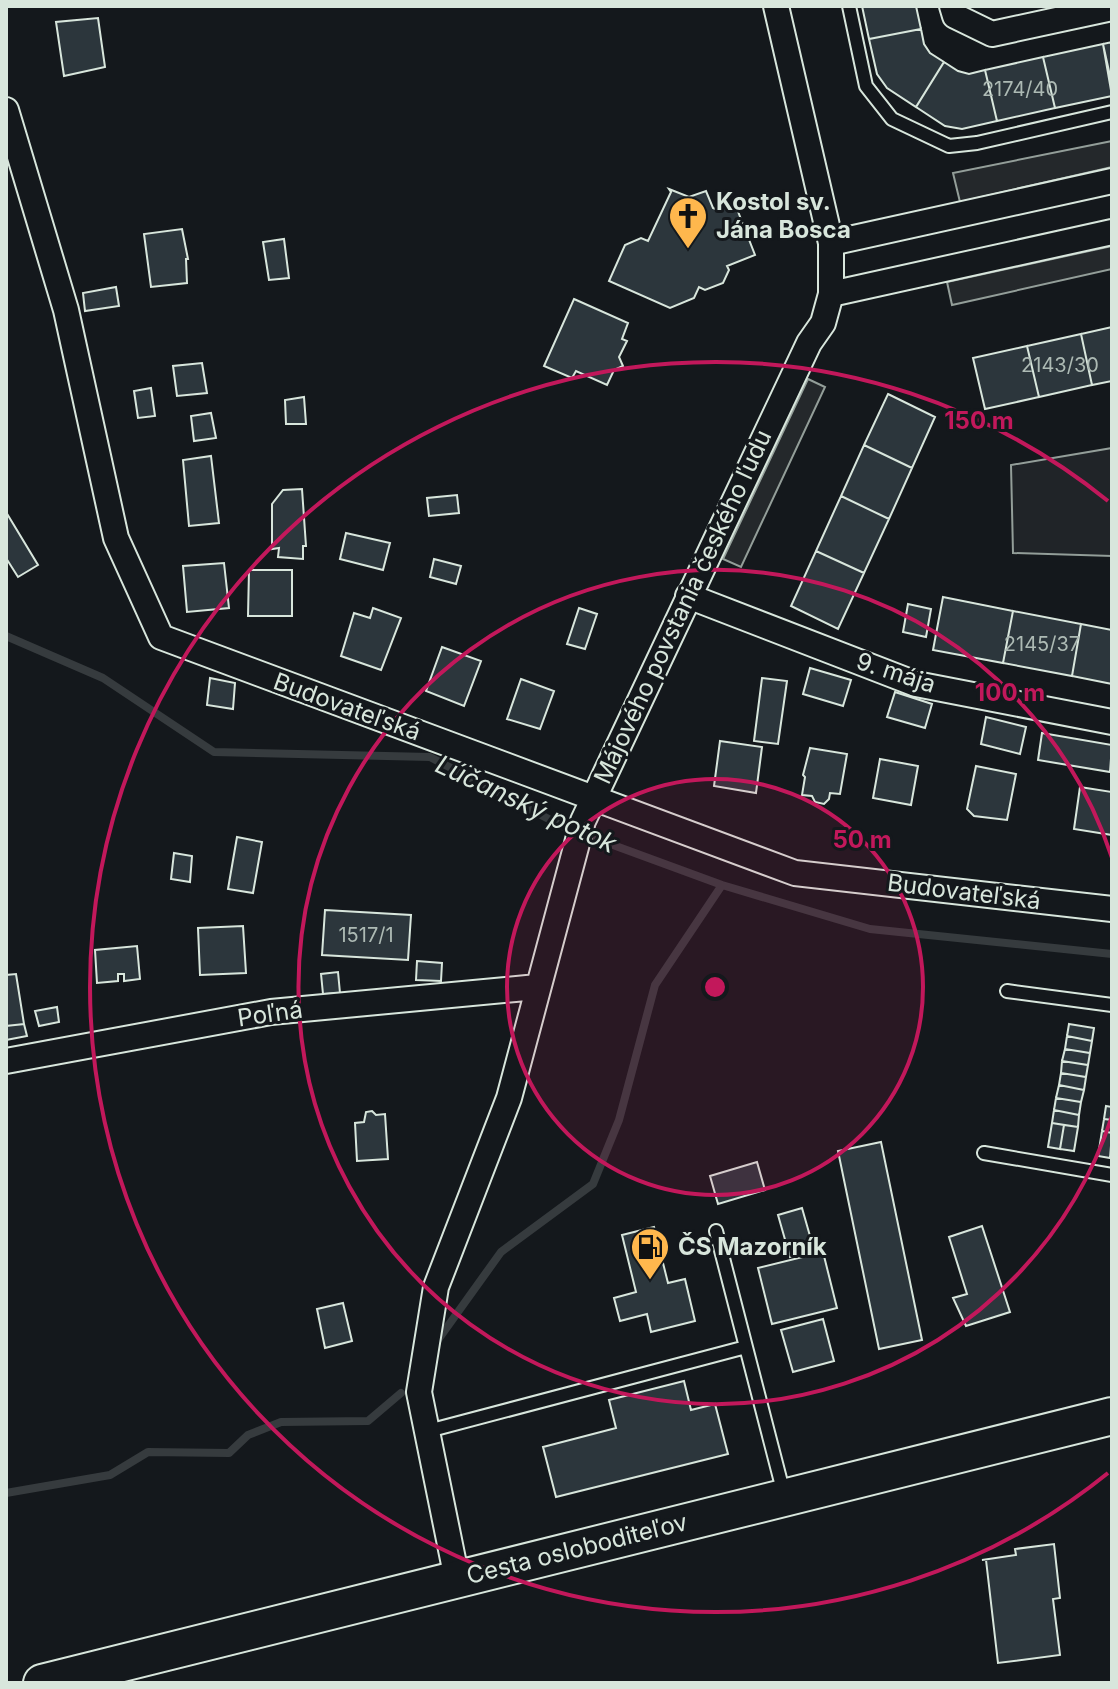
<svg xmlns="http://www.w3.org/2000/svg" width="1118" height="1689" font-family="Inter,sans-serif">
<rect width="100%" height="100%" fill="#14181c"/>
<path fill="#202428" stroke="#939e99" stroke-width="2" d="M1112,448v108l-99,-3 -2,-88z"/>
<path fill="#24282b" stroke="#939e99" stroke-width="2" d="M1112,141v26l-152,35 -7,-29z
M1112,246v23l-160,36 -5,-23z
M808,379l17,8 -84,180 -18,-8z"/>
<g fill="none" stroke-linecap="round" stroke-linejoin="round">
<path stroke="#363b3e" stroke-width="8" d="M6,636l97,42 111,74 216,5 134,70 158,58 148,44 242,25
M435,1344l66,-92 92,-68 26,-64 36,-135 67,-100
M6,1493l104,-18 38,-23 81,1 19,-18 33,-13 87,-1 33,-28"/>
</g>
<path fill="#2c363c" stroke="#d8e6dc" stroke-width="2" d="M862,6h54l5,23 -52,10z
M98,18l7,49 -41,9 -8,-54z
M921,29l3,15 6,9 14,9 -28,45 -29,-19 -10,-14 -8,-35z
M1112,42v43l-9,-41z
M1103,44l9,52 -57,12 -12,-51z
M1043,57l12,51 -58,13 -12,-51z
M944,62l14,9 11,3 16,-4 12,51 -35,8 -17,-3 -29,-19z
M669,189l20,8 17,-6 7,17 4,2 12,-4 8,3 18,46 -28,11 2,4 -6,13 -18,7 -6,-3 -5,11 -24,10 -61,-27 16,-36 16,-7 7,3 23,-49z
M182,229l6,30h-2l1,24 -36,4 -7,-53z
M284,239l5,39 -20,2 -6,-38z
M116,287l3,19 -34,5 -2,-18z
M574,299l54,24 -6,16 5,2 -8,16 4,9 -9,4 -7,15 -31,-14 -4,7 -28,-12z
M1112,327v54l-20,4 -11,-51z
M1081,334l11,51 -53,12 -12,-51z
M1027,346l12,51 -54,12 -12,-51z
M202,363l5,30 -30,3 -4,-30z
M151,388l4,28 -17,2 -4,-27z
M888,394l47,23 -23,51 -48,-23z
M304,397l2,27h-20l-1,-24z
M211,413l5,25 -22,3 -3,-25z
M864,445l48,23 -23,51 -48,-23z
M211,456l8,67 -30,3 -6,-66z
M302,489l4,57h-3v13l-25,-2 1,-9 -7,1v-45l11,-14z
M457,495l2,18 -30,3 -2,-18z
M841,496l48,23 -25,54 -48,-22z
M6,512l32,53 -20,12 -12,-19z
M346,533l44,10 -7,27 -43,-11z
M816,551l48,22 -26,56 -47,-23z
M434,559l27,7 -5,18 -26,-7z
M224,563l5,45 -42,4 -4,-46z
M249,570h43v46h-44z
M943,597l70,14 -10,52 -70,-13z
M908,604l23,5 -5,28 -23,-5z
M373,608l28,10 -20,52 -40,-14 13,-43 16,5z
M579,608l18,6 -12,35 -18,-5z
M1013,611l68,13 -9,52 -69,-13z
M1081,624l31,6v54l-40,-8z
M442,647l39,14 -17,45 -38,-15z
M810,668l41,12 -8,26 -40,-12z
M210,678l25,5 -2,26 -26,-4z
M762,678l25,3 -9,63 -24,-3z
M521,679l33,12 -14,38 -33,-10z
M895,692l37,12 -7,24 -38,-11z
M986,717l40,10 -6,27 -39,-10z
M1042,733l70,12 -2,27 -72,-12z
M720,741l42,6 -6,46 -42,-7z
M810,748l37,6 -7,40 -10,-1 -1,6 -5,5 -9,-2 -3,-6 -10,-1 3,-18 -2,-2z
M880,759l38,7 -7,39 -38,-7z
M976,766l40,8 -9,46 -33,-4 -7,-7z
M1080,787l32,5v43l-38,-6z
M237,837l25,5 -9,51 -25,-4z
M174,853l18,3 -2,26 -19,-3z
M325,910l86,5 -3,45 -86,-5z
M243,926l3,47 -46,2 -2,-47z
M137,946l3,33 -16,2v-7h-6v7l-21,2 -2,-33z
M417,961l25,2 -1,18 -25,-1z
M338,972l2,21 -17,1 -2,-20z
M16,974l8,50 -18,2v-51z
M57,1007l2,15 -20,4 -4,-15z
M24,1024l3,12 -21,4v-14z
M1069,1024l25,4 -2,13 -25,-5z
M1067,1036l25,5 -2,12 -25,-4z
M1065,1049l25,4 -2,12 -26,-4z
M1062,1061l26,4 -2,12 -25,-4z
M1061,1073l25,4 -2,13 -25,-5z
M1059,1085l25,5 -3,12 -25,-4z
M1056,1098l25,4 -2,13 -25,-5z
M1106,1106l6,1v13l-8,-1z
M1054,1110l25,5 -1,12 -26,-4z
M372,1111l4,4 9,-1 3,45 -31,2 -2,-38 9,-1 2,-10z
M1104,1119l8,1v13l-10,-2z
M1052,1123l12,2 -4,24 -12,-2z
M1064,1125l14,2 -4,24 -14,-2z
M1102,1131l10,2 -2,25 -12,-2z
M881,1142l41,198 -43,9 -41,-198z
M757,1162l8,28 -47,14 -8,-28z
M802,1208l12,42 -24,7 -12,-42z
M982,1226l28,86 -44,14 -13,-28 14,-4 -18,-57z
M654,1227l14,56 17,-4 10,42 -44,11 -4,-18 -27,7 -6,-23 22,-6 -14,-57z
M823,1252l14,56 -65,16 -14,-56z
M343,1303l9,38 -27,7 -8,-39z
M823,1319l11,42 -41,11 -12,-42z
M684,1381l7,29 24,-6 13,50 -172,43 -13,-50 73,-19 -7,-28z
M1054,1544l6,54 -7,1 7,56 -62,8 -12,-103h-4l34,-5 -1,-6z"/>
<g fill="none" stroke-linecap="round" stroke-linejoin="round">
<defs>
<path id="service" d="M849,6l17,80 26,33 57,27 28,-3 135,-31
M1007,991l105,14
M984,1153l128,22
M716,1231l68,263
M428,1431l318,-84"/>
<path id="minor" d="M952,6l3,10 37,18 120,-26
M6,110l60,200 50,228 45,99 634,236 317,36
M831,243l281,-62
M831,294l281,-62
M688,596l228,88 196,38
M6,1061l265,-49 266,-25
M457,1579l-38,-187 17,-105 73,-189 74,-277 226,-478 14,-20 8,-29v-51l-55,-237"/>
<path id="secondary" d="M42,1683l1070,-267"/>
</defs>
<use href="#service" stroke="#d8e6dc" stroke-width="16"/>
<use href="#minor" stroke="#d8e6dc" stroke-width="28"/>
<use href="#secondary" stroke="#d8e6dc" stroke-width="40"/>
<use href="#service" stroke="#14181c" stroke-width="12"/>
<use href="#minor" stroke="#14181c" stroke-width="24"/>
<use href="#secondary" stroke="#14181c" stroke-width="36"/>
</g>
<circle cx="715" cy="987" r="208" fill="#c2185b" fill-opacity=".12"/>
<g fill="none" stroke="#c2185b" stroke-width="4">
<circle cx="715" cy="987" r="208"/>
<path d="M1112 1116A417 417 0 1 1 1112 858"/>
<path d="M1108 1473A625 625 0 1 1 1108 501"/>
</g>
<defs>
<symbol id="church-pin" viewBox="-11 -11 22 30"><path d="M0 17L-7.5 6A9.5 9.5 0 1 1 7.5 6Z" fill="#ffb74d" stroke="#14181c"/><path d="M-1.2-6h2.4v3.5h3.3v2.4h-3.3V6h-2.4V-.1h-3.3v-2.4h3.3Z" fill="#111"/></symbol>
<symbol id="fuel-pin" viewBox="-11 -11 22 30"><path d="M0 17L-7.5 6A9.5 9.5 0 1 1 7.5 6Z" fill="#ffb74d" stroke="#14181c"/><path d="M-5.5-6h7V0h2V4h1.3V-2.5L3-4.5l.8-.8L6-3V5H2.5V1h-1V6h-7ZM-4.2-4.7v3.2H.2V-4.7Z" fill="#111"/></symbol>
</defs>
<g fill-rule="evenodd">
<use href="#church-pin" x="666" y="194" width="44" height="60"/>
<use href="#fuel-pin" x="628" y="1225" width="44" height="60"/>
</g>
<g text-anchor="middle" stroke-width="6" stroke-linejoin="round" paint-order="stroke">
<g font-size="20" fill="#adbab4">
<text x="1020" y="96">2174/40</text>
<text x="1060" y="372">2143/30</text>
<text x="1042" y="651">2145/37</text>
<text x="366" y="942">1517/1</text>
</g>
<g font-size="24" font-weight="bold" fill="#d8e6dc" stroke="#14181c" text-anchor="start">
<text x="716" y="210">Kostol sv.<tspan x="716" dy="28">Jána Bosca</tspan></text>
<text x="678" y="1255">ČS Mazorník</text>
</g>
<g font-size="24" fill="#d8e6dc" stroke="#14181c">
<text transform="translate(683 607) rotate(-65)" y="8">Májového povstania českého ľudu</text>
<text transform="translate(896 673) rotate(18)" y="8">9. mája</text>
<text transform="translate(347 707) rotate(20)" y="8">Budovateľská</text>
<text transform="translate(964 892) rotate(7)" y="8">Budovateľská</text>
<text transform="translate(270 1014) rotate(-8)" y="8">Poľná</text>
<text transform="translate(577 1549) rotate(-14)" y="8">Cesta osloboditeľov</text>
</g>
<g font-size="26" font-style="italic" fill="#d8e6dc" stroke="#14181c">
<text transform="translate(526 804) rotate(25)" y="9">Lúčanský potok</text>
</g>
</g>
<circle cx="715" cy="987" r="12" fill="#c2185b" stroke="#14181c" stroke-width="4"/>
<g font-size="24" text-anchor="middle" font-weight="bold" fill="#c2185b" stroke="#14181c" stroke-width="6" stroke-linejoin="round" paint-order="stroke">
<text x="979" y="429">150 m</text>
<text x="1010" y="701">100 m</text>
<text x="862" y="848">50 m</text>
</g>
<rect width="1118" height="1689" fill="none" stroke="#d8e6dc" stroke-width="16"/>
</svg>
